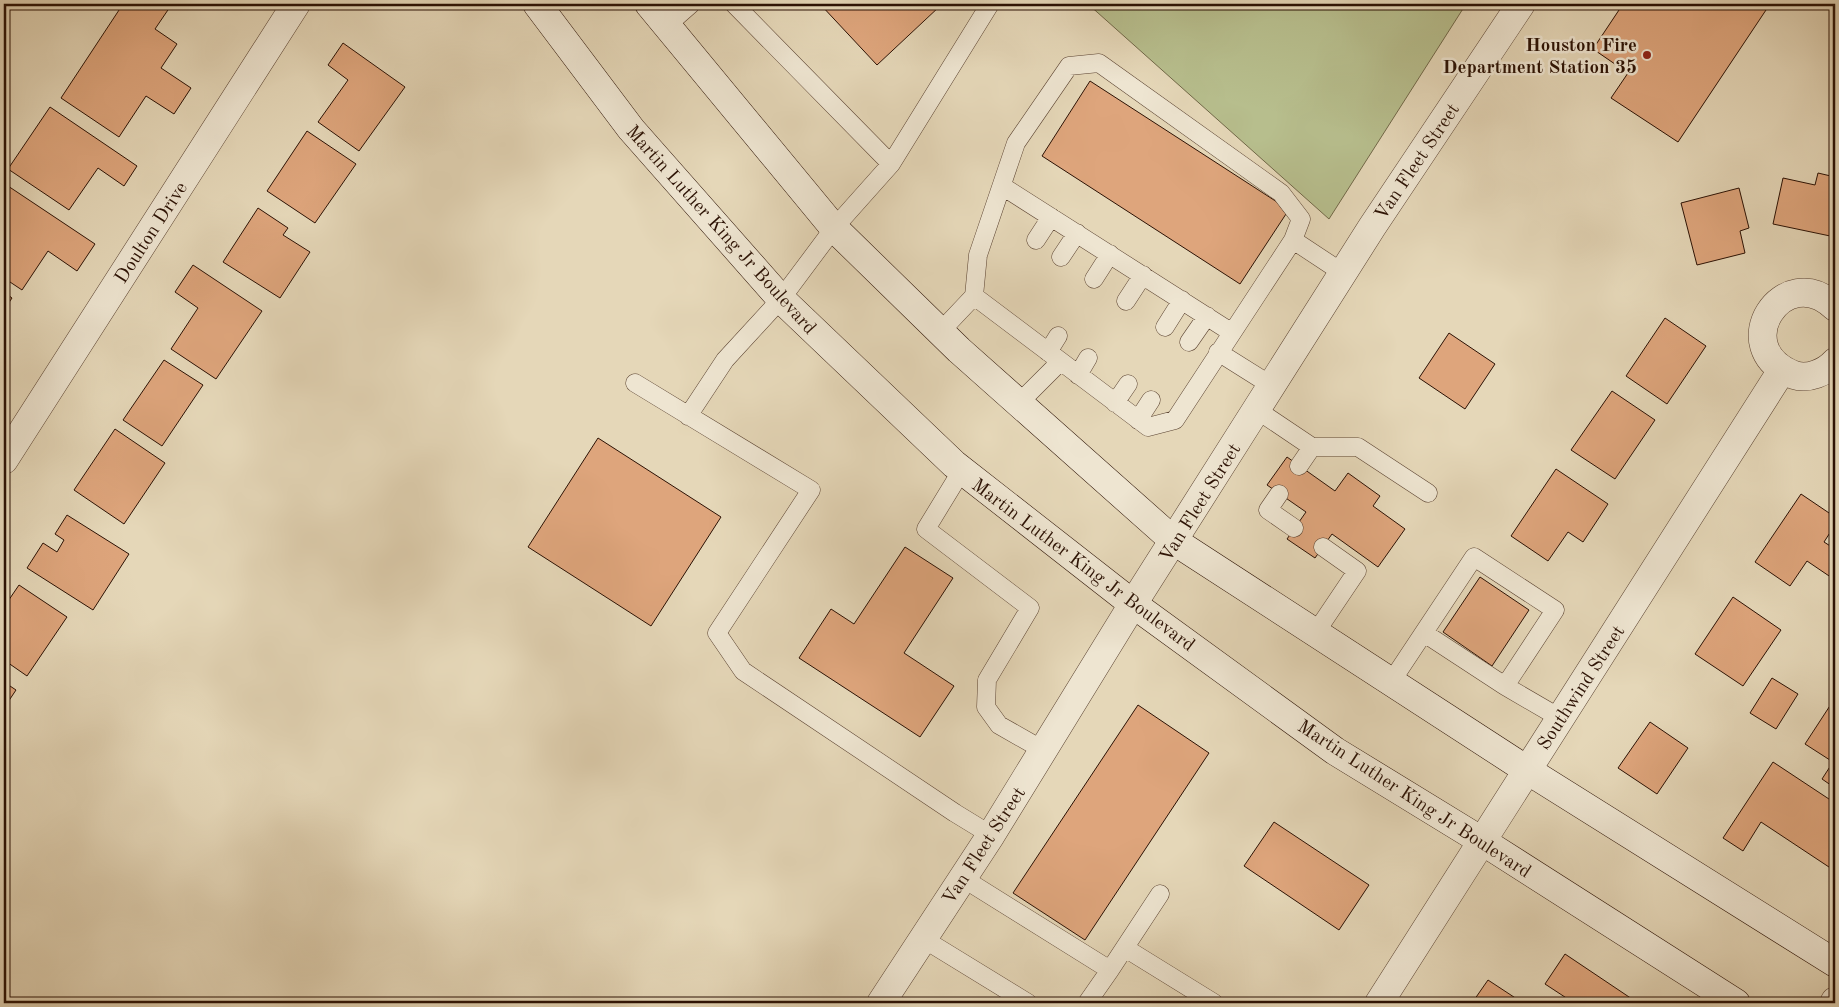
<svg xmlns="http://www.w3.org/2000/svg" width="1839" height="1007" font-family="'Old Standard TT',serif">
<rect width="100%" height="100%" fill="#e5d7b8"/>
<filter id="stains"><feTurbulence type="fractalNoise" baseFrequency=".004" numOctaves="4"/><feColorMatrix values="0 0 0 0 .2 0 0 0 0 .09 0 0 0 0 .02 0 0 0 .5 -.17"/></filter>
<radialGradient id="worn" r=".72"><stop offset=".6" stop-color="#630" stop-opacity="0"/><stop offset="1" stop-color="#630" stop-opacity=".3"/></radialGradient>
<path fill="#b7be8d" stroke="#716848" d="M1088,4h378l-137,215z"/>
<path fill="#dea57c" stroke="#2b1104" d="M123,4h49l-17,25 22,15 -16,24 30,20 -17,26 -28,-18 -27,41 -58,-39z
M820,4h117l3,2 -63,59z
M1623,4h147l-92,138 -67,-44 17,-25 -35,-24z
M343,43l62,44 -46,64 -41,-29 30,-42 -20,-15z
M1090,81l187,121 9,12 -46,70 -198,-128z
M50,107l87,59 -13,20 -26,-18 -29,42 -61,-41z
M307,131l49,33 -41,59 -48,-32z
M1818,173l17,4v60l-62,-13 10,-46 32,7z
M8,186l87,58 -18,27 -29,-20 -26,39 -18,-12v-85z
M1739,188l10,40 -9,3 5,22 -48,12 -16,-62z
M258,208l30,20 -5,7 27,17 -30,46 -57,-36z
M193,265l69,46 -46,68 -45,-30 27,-41 -23,-16z
M4,292l8,6 -8,12z
M1665,318l41,28 -39,58 -41,-28z
M1449,333l46,31 -30,45 -46,-31z
M164,360l39,25 -41,61 -39,-26z
M1612,391l43,29 -40,59 -44,-29z
M115,429l50,34 -41,61 -50,-34z
M598,438l123,79 -70,109 -123,-79z
M1287,457l48,34 13,-18 32,23 -7,10 32,23 -27,38 -46,-33 -17,24 -28,-19 19,-27 -39,-27z
M1556,469l52,35 -25,38 -15,-10 -20,29 -37,-25z
M1801,494l34,23v8l-11,17 11,7v31l-28,-19 -17,25 -35,-24z
M67,515l62,39 -36,56 -66,-42 16,-25 14,9 7,-12 -9,-6z
M905,547l48,31 -49,75 50,33 -34,51 -121,-79 32,-49 23,15z
M1480,577l49,33 -37,56 -49,-34z
M19,585l48,32 -40,59 -23,-16v-53z
M1733,597l48,33 -38,56 -48,-32z
M1772,678l26,16 -22,35 -26,-16z
M4,682l12,8 -12,18z
M1835,698v90l-13,-9 11,-17 -28,-18z
M1138,705l71,48 -124,187 -72,-47z
M1650,722l38,26 -31,46 -39,-26z
M1773,762l62,41v68l-74,-49 -18,29 -20,-13z
M1274,822l95,63 -30,45 -95,-64z
M1565,954l73,49h-64l-29,-19z
M1488,980l35,23h-51z"/>
<g fill="none" stroke-linecap="round" stroke-linejoin="round">
<defs>
<path id="service" d="M734,4l157,160
M666,26l25,-22
M1002,186l229,146
M1036,240l15,-23
M1061,257l16,-24
M1094,279l16,-25
M974,296l4,-41 38,-112 53,-77 30,-3 182,130 20,26 -8,21
M1126,301l17,-26
M1165,327l17,-27
M940,332l34,-36 174,131 27,-7 118,-180 50,33
M1189,342l18,-26
M1048,352l10,-16
M1218,352l54,34
M1078,375l10,-17
M635,383l176,107 -94,143 26,38 212,142 36,22
M1019,403l41,-41
M1115,403l13,-19
M1257,410l55,37h46l70,46
M688,416l37,-56 56,-61 53,-71 57,-64 99,-160
M1138,420l13,-20
M1299,466l13,-19
M962,470l-36,59 104,79 -43,72 -1,27 13,18 44,25
M1279,494l-11,16 26,18
M1316,632l41,-61 -34,-24
M1391,682l83,-125 81,53 -50,76 -81,-53
M1505,686l55,32
M961,877l149,93 50,-76
M922,938l106,65
M1125,948l89,55
M1087,1003l23,-33"/>
<path id="minor" d="M1835,307c-51,-49 -110,41 -41,68 14,5 32,-3 41,-13
M4,460l292,-456
M881,1003l110,-168 142,-231 239,-377 149,-223
M1379,1003l403,-633
M1834,1003l1,-2"/>
<path id="secondary" d="M537,4l94,125 150,170 173,165 179,140 202,147 147,90 254,162
M649,4l185,224 125,122 215,191 353,229 308,193"/>
</defs>
<use href="#service" stroke="#5a4231" stroke-width="19"/>
<use href="#minor" stroke="#5a4231" stroke-width="29"/>
<use href="#secondary" stroke="#2b1104" stroke-width="29"/>
<use href="#service" stroke="#eee5d1" stroke-width="18"/>
<use href="#minor" stroke="#eee5d1" stroke-width="28"/>
<use href="#secondary" stroke="#eee5d1" stroke-width="28"/>
</g>
<circle fill="#8f2418" stroke="#eee5d1" stroke-width="2" cx="1647" cy="55" r="5"/>
<g text-anchor="middle" stroke-width="5" stroke-linejoin="round" paint-order="stroke">
<g font-size="19" font-weight="bold" fill="#2b1104" stroke="#eee5d1" text-anchor="end">
<text x="1637" y="51">Houston Fire<tspan x="1637" dy="22">Department Station 35</tspan></text>
</g>
<g font-size="19" fill="#2b1104" stroke="#eee5d1">
<text transform="translate(1416 161) rotate(-56)" y="7">Van Fleet Street</text>
<text transform="translate(722 229) rotate(48)" y="7">Martin Luther King Jr Boulevard</text>
<text transform="translate(150 232) rotate(-57)" y="7">Doulton Drive</text>
<text transform="translate(1199 502) rotate(-58)" y="7">Van Fleet Street</text>
<text transform="translate(1084 564) rotate(37)" y="7">Martin Luther King Jr Boulevard</text>
<text transform="translate(1580 687) rotate(-57)" y="7">Southwind Street</text>
<text transform="translate(1415 798) rotate(33)" y="7">Martin Luther King Jr Boulevard</text>
<text transform="translate(983 845) rotate(-57)" y="7">Van Fleet Street</text>
</g>
</g>
<rect width="1839" height="1007" fill="none" stroke="#e5d7b8" stroke-width="20"/>
<rect x="5" y="5" width="1829" height="997" fill="none" stroke="#2b1104" stroke-width="2.5"/>
<rect x="10" y="10" width="1819" height="987" fill="none" stroke="#2b1104"/>
<rect width="100%" height="100%" filter="url(#stains)"/>
<rect width="100%" height="100%" fill="url(#worn)"/>
</svg>
